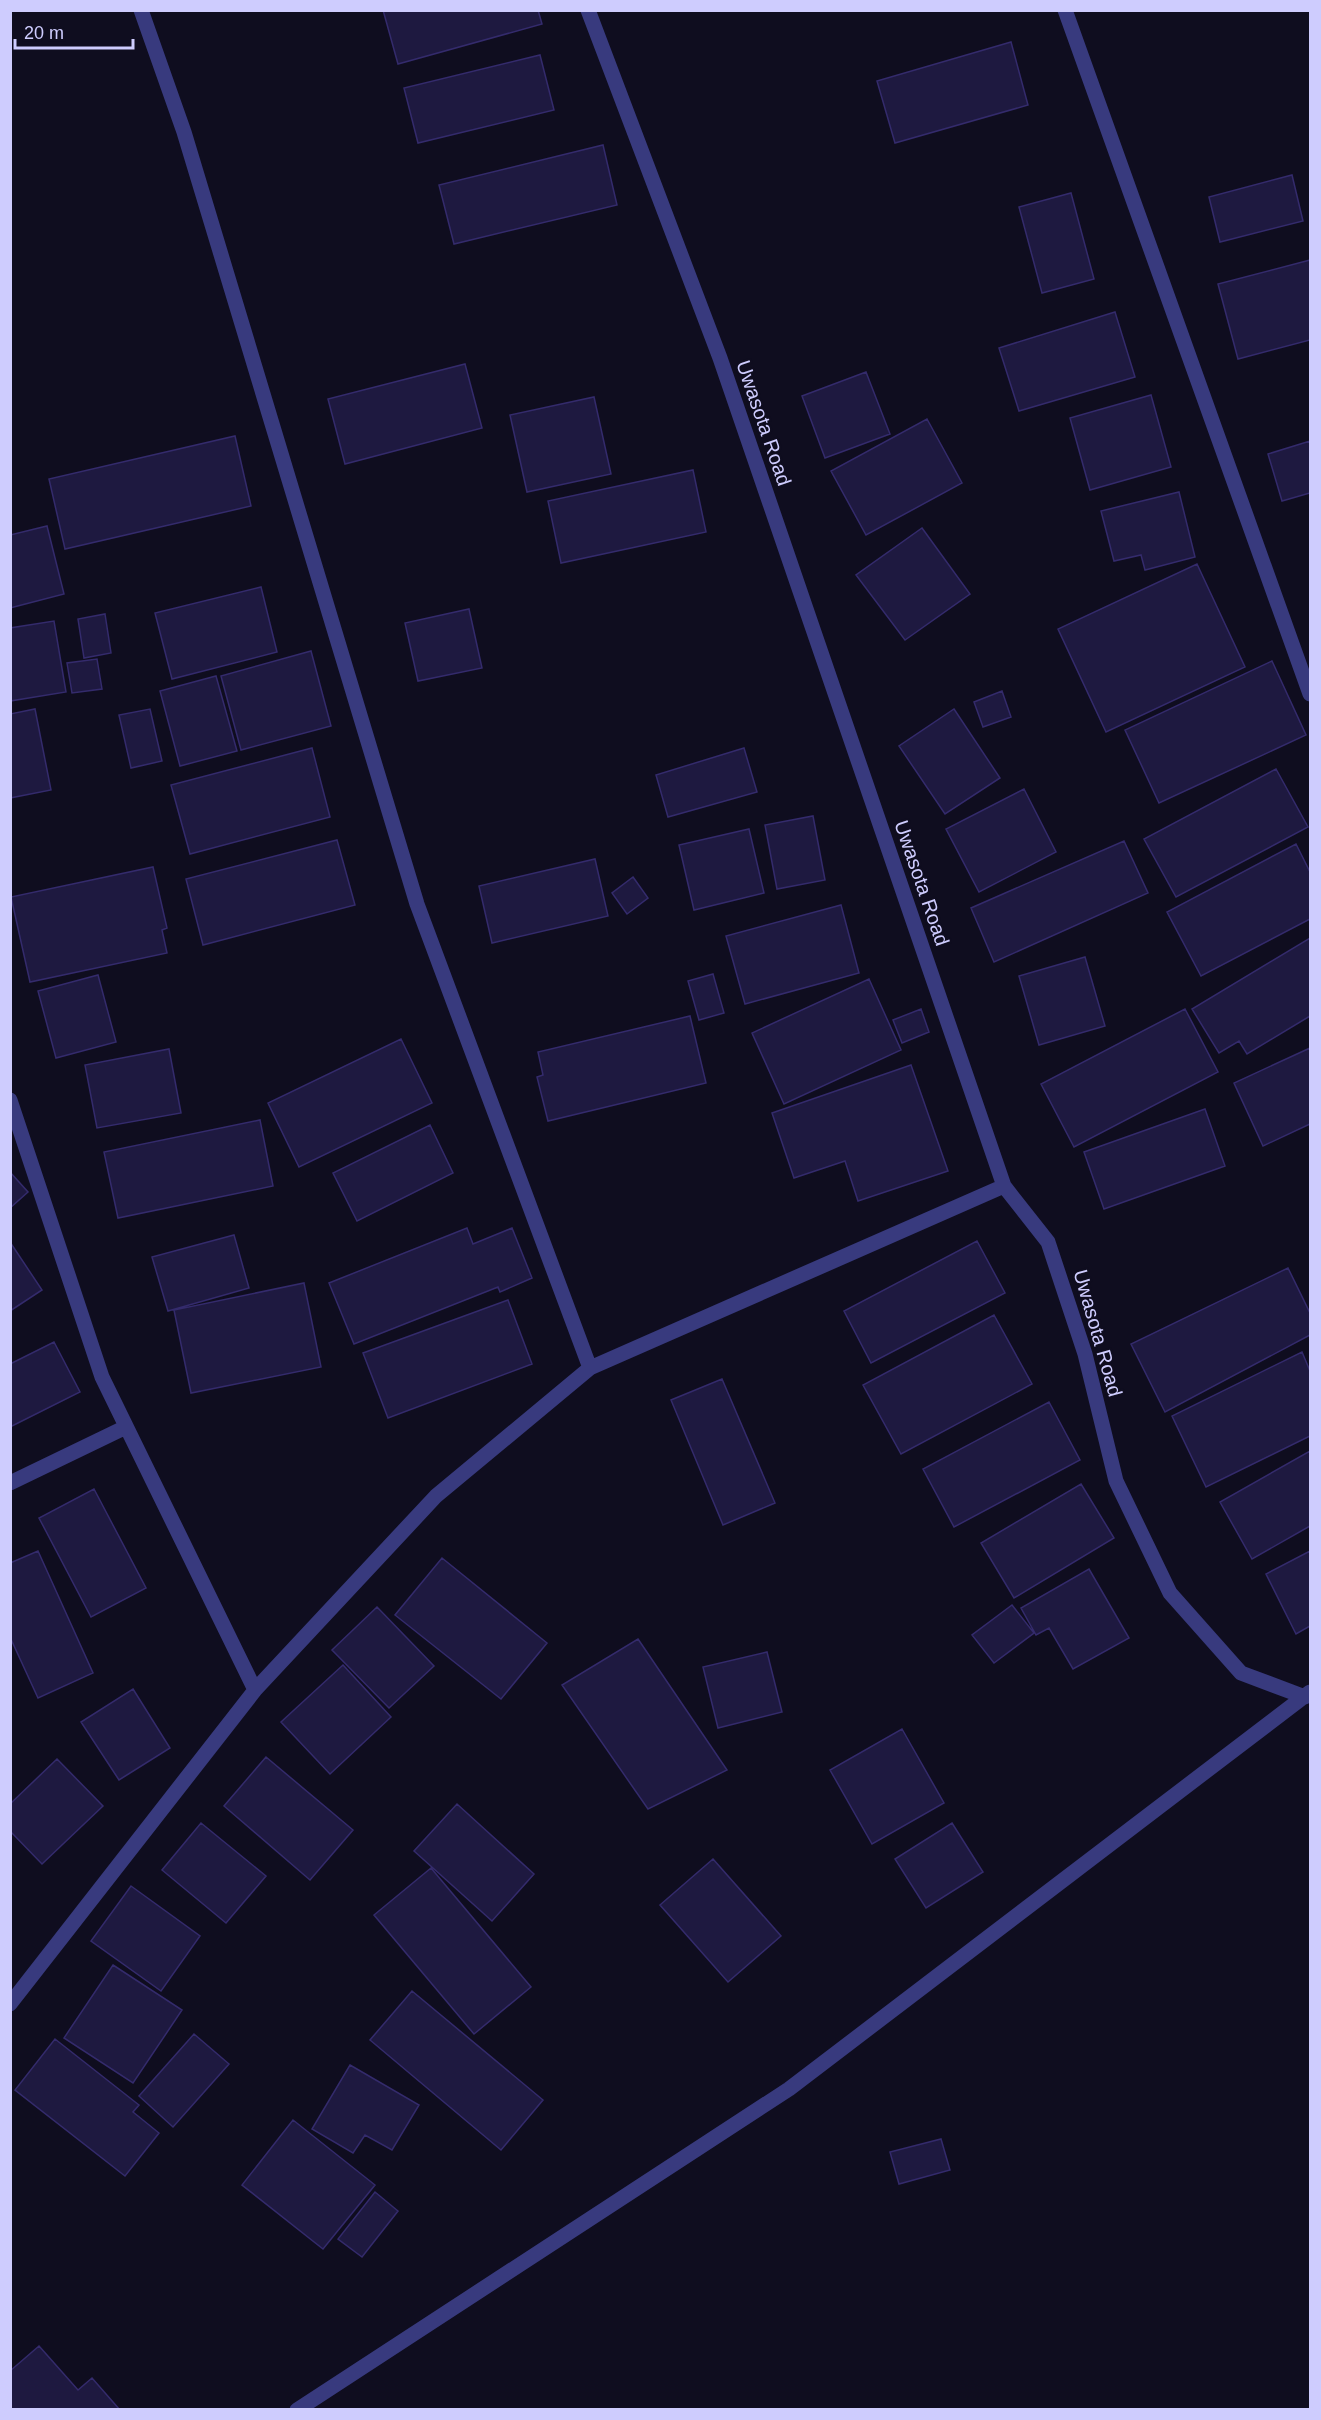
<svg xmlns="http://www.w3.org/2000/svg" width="1321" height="2420" font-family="Arial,sans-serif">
<rect width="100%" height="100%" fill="#0f0d1f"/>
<path fill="#1e1940" stroke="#342b6c" stroke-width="1.5" d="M383,10h155l4,14 -144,40z
M1011,42l17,63 -133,38 -18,-62z
M540,55l14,55 -136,33 -14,-55z
M603,145l14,60 -163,39 -15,-59z
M1292,175l11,46 -83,21 -11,-45z
M1071,193l23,86 -52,14 -23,-86z
M1310,260v80l-72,19 -20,-75z
M1115,312l20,65 -116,34 -20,-63z
M465,364l17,64 -137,36 -17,-65z
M866,372l24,62 -65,24 -23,-62z
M1151,395l20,72 -81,23 -20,-72z
M594,397l17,77 -84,18 -17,-77z
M927,419l35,64 -96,52 -35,-64z
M235,436l16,70 -186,43 -16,-70z
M1310,441v52l-28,8 -14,-47z
M693,470l13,62 -145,31 -13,-62z
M1179,492l16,65 -50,13 -4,-15 -27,6 -13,-50z
M47,526l17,68 -54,14v-73z
M922,528l48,66 -65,46 -49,-65z
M1197,564l48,103 -139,65 -48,-103z
M261,587l16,65 -105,27 -17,-66z
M469,609l13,59 -64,13 -13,-58z
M105,614l6,39 -27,5 -6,-39z
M54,621l12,71 -56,9v-73z
M311,651l20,75 -90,24 -20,-74z
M97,659l5,30 -30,4 -5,-30z
M1272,661l34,74 -147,68 -34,-73z
M216,676l21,75 -57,15 -20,-75z
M1002,691l9,26 -28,10 -9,-25z
M35,709l16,81 -41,8v-84z
M150,709l12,52 -31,7 -12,-53z
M954,709l46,69 -55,36 -46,-68z
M312,748l18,69 -140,37 -19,-69z
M744,748l13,44 -89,25 -12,-42z
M1276,769l32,58 -132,70 -32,-58z
M1024,789l32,63 -77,40 -33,-63z
M813,816l12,64 -48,9 -12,-64z
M749,829l15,64 -70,17 -15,-65z
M337,840l18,65 -152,40 -17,-66z
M1124,841l24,52 -154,69 -23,-54z
M1296,844l14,28v47l-109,57 -34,-64z
M595,859l13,57 -116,27 -13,-57z
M153,867l14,61 -5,2 5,23 -137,29 -19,-85z
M633,877l15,21 -21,16 -15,-21z
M841,905l18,68 -114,31 -19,-68z
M1310,938v78l-63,38 -8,-13 -20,12 -27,-44z
M1085,957l20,69 -66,19 -20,-69z
M713,974l11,39 -25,7 -11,-39z
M98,975l18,67 -60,16 -18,-67z
M869,979l32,71 -117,54 -32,-71z
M921,1009l8,23 -27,11 -9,-23z
M1185,1009l33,63 -144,75 -33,-63z
M690,1016l16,67 -158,38 -11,-44 6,-2 -5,-23z
M401,1039l31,64 -133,64 -31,-64z
M1310,1048v76l-47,22 -29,-63z
M169,1049l12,64 -84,15 -12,-63z
M911,1065l37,106 -90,30 -13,-40 -51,17 -22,-65z
M1205,1109l20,57 -121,43 -20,-57z
M260,1120l13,66 -155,32 -14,-66z
M430,1125l23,48 -96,48 -24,-48z
M10,1172l18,20 -18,16z
M467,1228l6,16 39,-16 20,50 -32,14 -2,-5 -144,57 -25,-61z
M234,1235l15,53 -81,23 -16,-54z
M977,1241l28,52 -134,70 -27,-52z
M10,1242l32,48 -32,21z
M1288,1268l22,45v22l-145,77 -34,-68z
M304,1283l17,84 -130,26 -17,-83z
M508,1300l24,64 -144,54 -25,-65z
M994,1315l38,69 -131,70 -38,-69z
M54,1342l26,50 -70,35v-63z
M1302,1352l8,19v65l-104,51 -34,-71z
M722,1379l53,124 -52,22 -52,-125z
M1049,1402l31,58 -126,67 -31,-58z
M1310,1451v75l-58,33 -32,-57z
M1081,1484l33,54 -100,60 -33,-55z
M94,1489l52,99 -55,29 -52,-99z
M38,1551l55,122 -55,25 -28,-61v-74z
M1310,1551v75l-14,8 -30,-60z
M442,1558l105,85 -46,56 -106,-84z
M1089,1569l40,69 -56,31 -24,-41 -13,7 -15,-27z
M1012,1605l22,28 -40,30 -22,-28z
M377,1607l57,59 -45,42 -57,-58z
M638,1639l89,131 -79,39 -86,-124z
M767,1652l15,60 -64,16 -15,-61z
M343,1665l48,52 -61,57 -49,-52z
M133,1689l37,59 -51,32 -38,-58z
M902,1729l42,74 -72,41 -42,-74z
M266,1757l87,73 -43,50 -86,-74z
M57,1759l46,47 -61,58 -32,-33v-27z
M457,1804l77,70 -42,47 -78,-70z
M201,1823l65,53 -40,47 -64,-53z
M952,1823l31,49 -57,36 -31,-49z
M713,1859l68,77 -53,46 -68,-77z
M431,1868l100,119 -57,47 -100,-119z
M131,1886l69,50 -39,55 -70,-50z
M113,1965l69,45 -49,73 -69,-45z
M412,1991l131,109 -42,50 -131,-110z
M194,2034l35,30 -56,63 -34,-31z
M55,2039l84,66 -6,7 26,21 -34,43 -110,-86z
M350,2065l69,40 -27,45 -27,-15 -12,18 -41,-24z
M293,2120l82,65 -52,64 -81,-64z
M941,2139l9,31 -51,14 -9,-32z
M375,2192l23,19 -36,46 -24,-18z
M39,2346l39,44 14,-12 28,32h-110v-39z"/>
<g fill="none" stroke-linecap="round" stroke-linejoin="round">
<path stroke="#383a7e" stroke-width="15" d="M141,10l43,122 233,772 173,464
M588,10l132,348 284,828 44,56 37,112 31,127 54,112 71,80 64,24
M1065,10l245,684
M10,1100l92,277 153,313
M10,1483l116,-56
M10,2004l245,-314 181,-194 154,-128 414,-182
M297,2410l492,-321 521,-397"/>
</g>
<g text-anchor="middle" stroke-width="4.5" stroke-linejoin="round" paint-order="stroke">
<g font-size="20" fill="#ceccfe" stroke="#0f0d1f">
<text transform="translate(764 423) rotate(71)" y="7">Uwasota Road</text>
<text transform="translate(922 883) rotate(71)" y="7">Uwasota Road</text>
<text transform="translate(1098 1333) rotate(74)" y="7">Uwasota Road</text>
</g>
</g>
<rect width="1321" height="2420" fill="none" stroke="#ceccfe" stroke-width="24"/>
<path d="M15 39v9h118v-9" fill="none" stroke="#ceccfe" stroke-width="3"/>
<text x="24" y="39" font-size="18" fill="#ceccfe" stroke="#0f0d1f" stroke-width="4.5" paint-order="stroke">20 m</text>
</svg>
